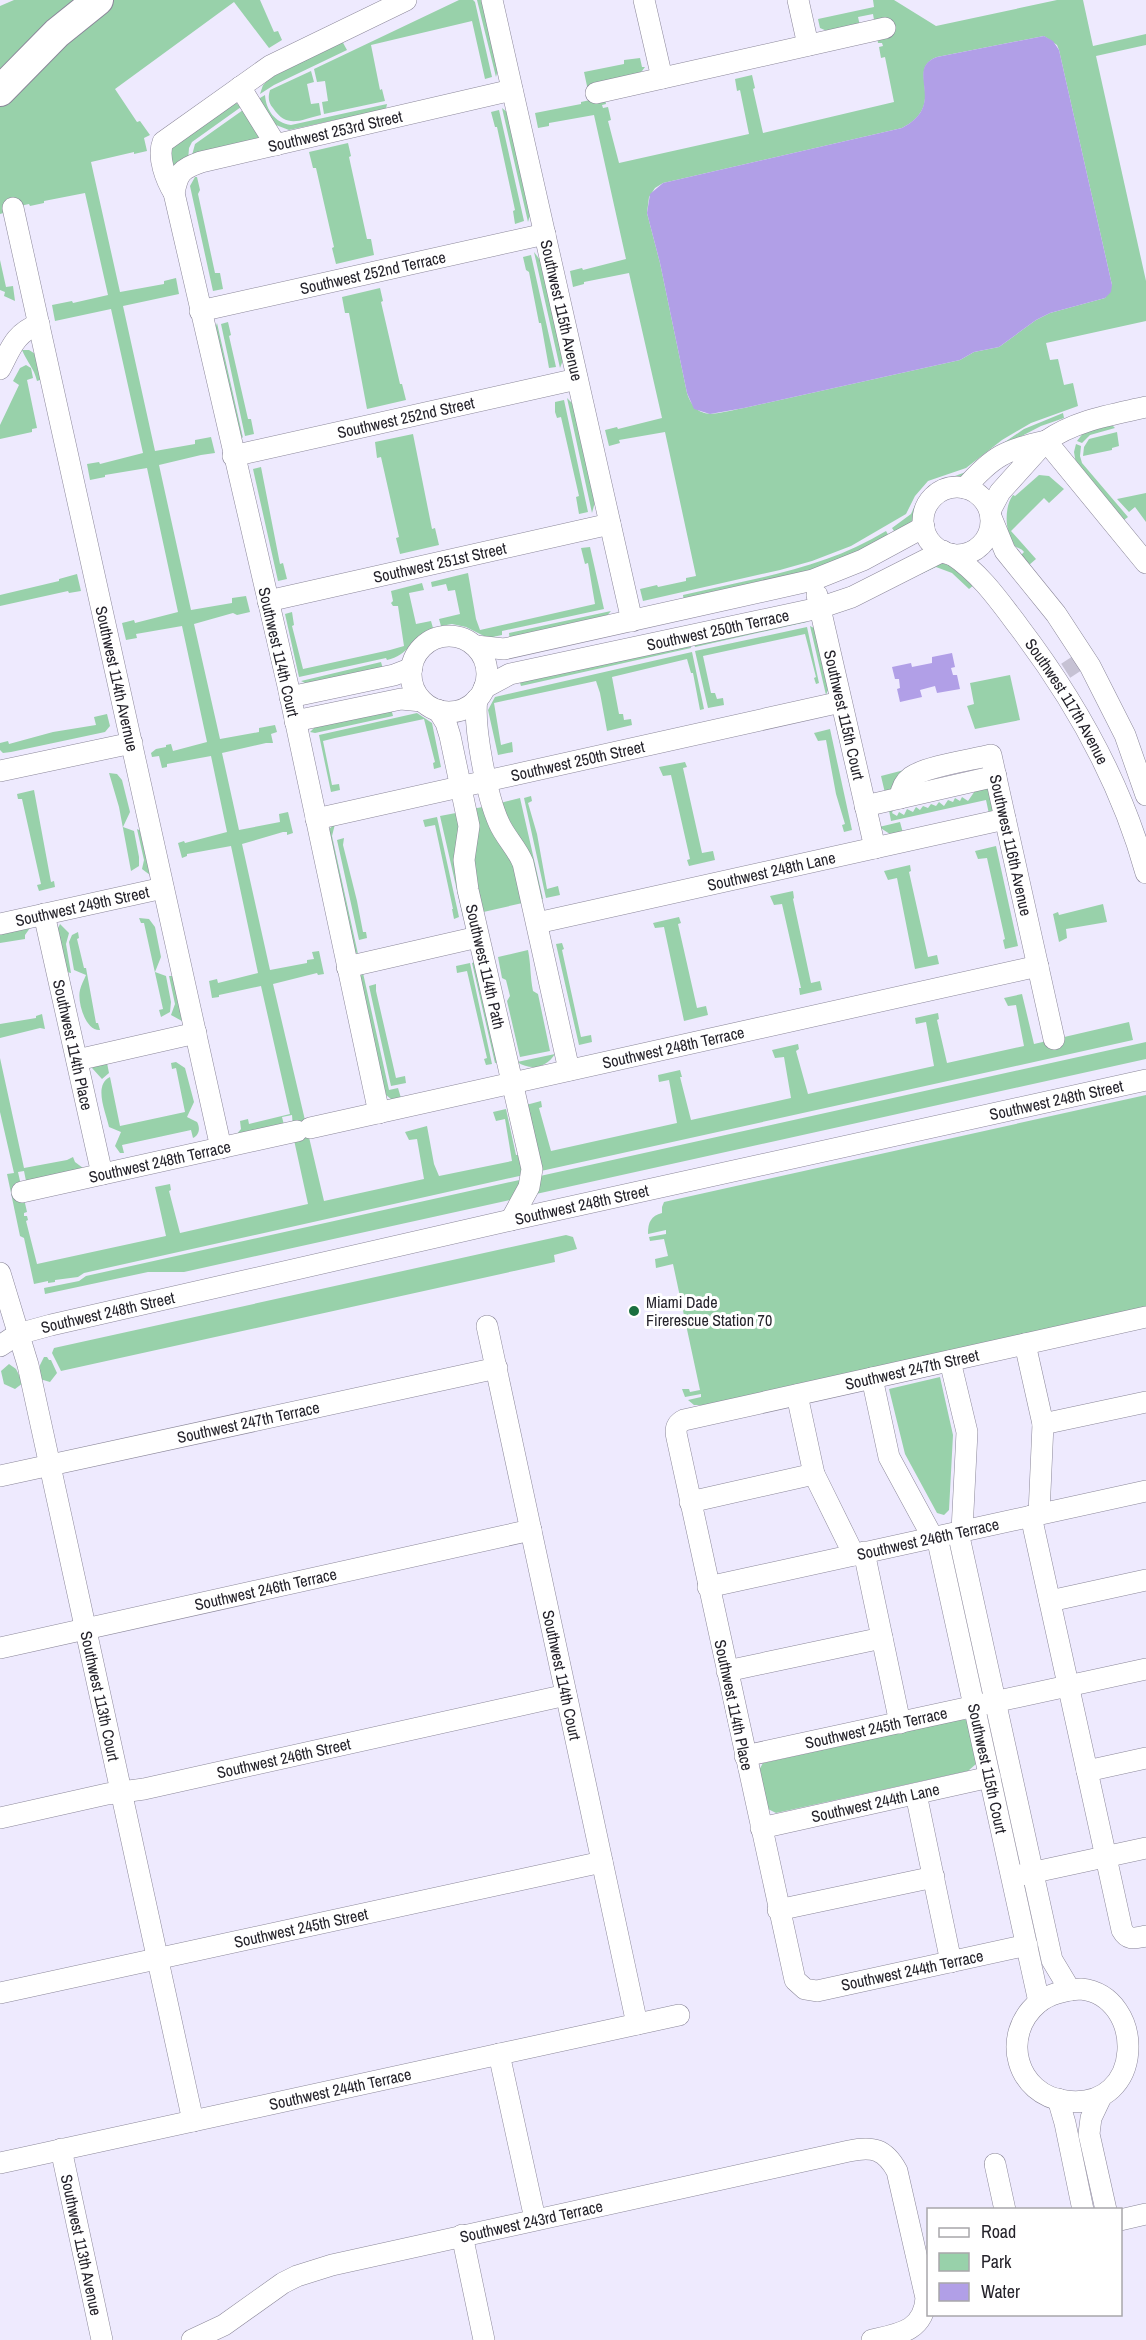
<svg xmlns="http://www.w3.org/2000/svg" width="1146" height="2340" font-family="'Archivo Narrow',sans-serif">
<rect width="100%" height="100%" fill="#eeeafe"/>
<path fill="#98d1aa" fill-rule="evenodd" d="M14,0h72l-86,80v-74z
M110,0h150l14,32 4,-1 4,9 -13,8 -35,-46 -119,87 22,33 3,-1 10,14 -6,3 3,13 -13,3v-2l-43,10 29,130 44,-8v-3l12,-3 3,16 -56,12 32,145 40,-7v-4l16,-3 4,16 -14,2 -42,10 32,145 41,-7v-5l14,-2 4,16 -13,3 -4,-2 -39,11 26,115 39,-7v-4l16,-3 2,7 -6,2 2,9h-7l-44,10 17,77 41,-8 -1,-8 9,-2 5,21 -6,2v-3h-4l-41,12 28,126 37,-7v-3l7,-1 -2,-7 7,-1 5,23 -6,1 -1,-2 -44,11 51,217 100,-22 -7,-40 -8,1 -4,-8 22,-6 7,38 5,12 73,-15 -7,-42 -9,2 -3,-9 13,-3 10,46h3l5,20 -440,98 -6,4 -23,3v2l-7,1v-2l-14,3 -10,-46 -4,-2 -13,-62 7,-1 -14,-61v-54l24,110 43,-8 6,-3 2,5 8,6 -57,13 -2,-10 -6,1 9,40 -3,1v3h3l1,4 -2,1 11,43 129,-28 -11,-49 15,-3 1,6 -2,1 11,42 128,-29 -14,-64 -2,-25 -10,2 2,8 -48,10 5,-6 -1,-8 8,-2 1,5 41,-10 -29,-128 -42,9v2l-7,1 -3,-17 8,-2 1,4 40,-10 -27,-127 -44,8v2l-5,2 -4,-15 6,-2 1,2 42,-11 -16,-76 -44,8v3l-5,1 -3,-12 -7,1 -1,-4 5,-4 10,-2v-2l5,-1 2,7 34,-9 -25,-116 -46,8 1,4 -11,2 -4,-17 12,-3 1,3 43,-11 -31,-144 -42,7v2l-15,3 -3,-16 12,-2 1,2 43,-11 -32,-144 -56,12 -3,-16 20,-4 1,2 35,-8 -23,-102 -41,8v2l-14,3 -1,-2 -23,5 1,3 -7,2v-112z
M459,0h14l2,2 17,75 -7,2 -13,-58 -101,24 9,45 2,-1 3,12 -61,13 -2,-12 6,-1 -3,-20 -8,1 -3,-13z
M477,0h7l14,69 -2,8z
M873,0h21l42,26 121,-26h26l10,46 53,-12v11l-50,11 50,225v40l-100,22 4,17 8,-1 6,26 9,-2 5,23 -47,17 -29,17 -36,28 -38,13 -13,15 -9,18 -55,32 -39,15 -32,9 -137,31 -3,-12 17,-4 1,2 28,-6v-3l10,-2 -31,-144 -46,8 1,3 -11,3 -4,-16 12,-3 1,2 44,-11 -33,-145 -45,9v2l-11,3 -3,-16 12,-3 1,2 43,-11 -32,-144 -45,8v3l-11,2 -3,-15 46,-9v-2l9,-2 -6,-28 40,-8v-4l16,-2 2,9h3l-3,4 -37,28 1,5 -4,1 1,3 5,-1 3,13 -3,1 11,42 130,-29 -9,-44 -3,1 -2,-12 17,-4 3,13 -2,1 10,44 131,-31 -9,-45 -4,1 -2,-11 4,-1 -1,-3h-4l-5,-29 -15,3 2,9 -33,5 -7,-3 -2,-9 56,-12zM1044,36l13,9 2,5 53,235 -7,13 -55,15 -14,7 -37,27 -25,5 -14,8 -216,48c-25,4 -47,16 -57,-15l-27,-130 -13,-50 2,-16 6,-9 8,-5 239,-55c47,-24 2,-59 35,-71z
M342,41l5,9 -73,35 -14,9 3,-9 7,-7z
M311,71l3,11 -7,2 4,20 8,-1 2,12c-21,5 -34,14 -48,-7 -5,-6 -5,-11 -3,-18z
M265,95c1,15 10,28 26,30l96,-21 -1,5 -97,21 -13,-5 -16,-22v-5z
M235,102l6,5 -49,35 -3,6 -1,13 -17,6 1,-21z
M502,108l6,5 22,102 -2,7z
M243,110l16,27 -1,2 -67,20 4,-15z
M499,110l25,111 -9,3 -2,-13 2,-1 -18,-83h-2l-4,-15z
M348,143l3,13 -2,1 18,82h4l3,16 -38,9 -4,-16 2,-1 -18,-79h-3l-4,-16z
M195,177h2l3,13 -2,4 17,79h5l3,16 -10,2 -23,-105z
M534,252l9,12 20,96 -3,8z
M531,255l25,112 -7,1 -8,-45h-2l-10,-51 -3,-2 -3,-13z
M0,260l6,27 7,-1 2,15 -11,-5 1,-4 -5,-2z
M380,288l3,13 -2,1 19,82h2l4,16 -39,9 -18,-96h-4l-3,-16z
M228,322l3,13 -2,1 19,83h3l3,15 -9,2 -24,-112z
M217,323l26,115 -5,-5 -24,-102z
M22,350h7l8,5 6,24 -6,2c-3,-13 -10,-19 -15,-31z
M26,365l5,3 2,10 -6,2 10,48 -5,1v3l-32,7v-14l19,-40 -6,-4 7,-13z
M567,398l7,7 21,97 -3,11z
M564,400l24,112 -9,2 -3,-17 3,-1 -18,-79 -4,1 -2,-6v-10z
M1063,413l1,5 -23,8 -54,28 37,-25z
M1111,424l4,4 -25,7 -8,8 -5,-2 7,-9z
M1117,432l2,14 -7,2v2l-29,6 1,-9 5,-8z
M413,434l19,95 3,-1 4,17 -39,9 -4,-16 3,-1 -18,-80 -4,1 -2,-16z
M1076,444l5,2 -1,10 2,7 46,54 -4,3 -48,-56 -2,-12z
M261,467l19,97 3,-1 4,16 -9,2 -25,-112z
M966,472l-1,3 -22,6 -10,5 -12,12 -8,22 -17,14 -4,-6 19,-14 5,-11 14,-18z
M1039,475l10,1 15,13 -15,14 -5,-5 -33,33 25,28 -7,6 -8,-10 3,-3c-5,-6 -7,-2 -11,-9 -8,-12 -9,-36 0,-48l2,1z
M1146,493v29l-11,-15 -6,5 -12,-13z
M886,531l4,7 -66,31 -140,33 -1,-7c69,-16 141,-26 203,-64z
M590,547l14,62 -102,22v4l-14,3 -22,-11 -14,-3 -11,2 -2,-7 21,-5 -5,-24 -7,1 -2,-7 -14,3 -1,-5 37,-9 8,46 4,11 115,-26 -7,-41 -3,1 -4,-16z
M938,563l13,2 24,19 -6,5 -17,-16 -16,-6 -15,7 -4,-6z
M77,574l4,17 -12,2 -1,-2 -68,15v-11l59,-14v-2z
M422,583l2,7 -15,3 7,31 15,-3 2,7c-19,8 -25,28 -46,32l-1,-2 -87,19 -14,-63 7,-2 2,13 -2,1 11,43 87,-19 14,-4 -6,-40h-5l-2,-3 2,-2 -2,-10z
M611,611l-6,7 -95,23 -1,-8z
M802,619l5,3 -112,25 -2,-6z
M810,626l4,2 14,62 -2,5z
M807,627l12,56 -3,1 -2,-6 2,-1 -11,-43 -102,22 8,37h4l2,6 6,-1 1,7 -16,3 -13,-57z
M690,642l1,6 -170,38 -2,-6z
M692,652l12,57 -4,1 -7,-37h-2l-4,-14 -75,18 7,37h4l1,6 7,-1 1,6 -25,6 -7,-38 -4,-12 -102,22 7,42 11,-3 1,10 -15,3 -10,-45 7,-13z
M381,662l2,7 -78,14 -4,-2z
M1010,675l10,45 -45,9 -8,-23 7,-2 -4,-21z
M391,708l2,8 -78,17 -5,-1 6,-6z
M417,713l15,10 9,44 -7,2 -1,-6 2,-1 -11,-43 -89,19 -12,3 9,44 7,-1 1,6 -9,2 -12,-57z
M107,714l3,12 -5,6 -94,20 -8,1 -3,-3v-7l8,-2 1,3 44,-12 43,-7 -2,-8z
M830,729l22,101 -8,2 -2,-7 3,-1 -9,-30 -10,-54 -8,1 -4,-8z
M685,762l2,5 -4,1 19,85 11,-2 2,9 -26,6 -2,-6 3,-1 -19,-84 -8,1 -4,-9z
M912,768l-18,20 -9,5 -4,-17z
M109,773l8,1 5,6 8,32 -7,15 11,4 5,26v9l-8,5 -12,-64z
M979,785h10l5,23 -5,6 -3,-14 -95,21 -3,-16 7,1 -3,7 5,3 2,-4 5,3 3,-6 6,3 3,-5 4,3 3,-4 5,2 3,-4 5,2 3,-4 5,4 4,-6 5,2 2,-4 5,3 2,-4 6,4z
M34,790l17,92 3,-1 1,6 -16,4 -2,-6 4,-1 -19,-85h-4l-1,-5z
M531,796l1,5 -4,2 9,31 10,55 11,-3 2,9 -14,3 -22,-100z
M520,798l23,101 -5,1 -17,-58 -21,-39z
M488,806l21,41 18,55 -48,11 -8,-32 1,-72z
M461,812l6,103 -4,2 -23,-101z
M437,817l22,100 -5,2 -2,-10h1l-18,-84 -10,2 -2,-7z
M900,822l3,11 -10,3 -14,-9z
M335,824l-3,12 26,118 -4,-3 -25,-122z
M137,829l6,3 8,39 -1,4 -8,-6 2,-9z
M344,838l-1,7 14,56 6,31h3l1,6 -8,2 -22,-100z
M996,846l22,100 -13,3 -2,-9 2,-1 -18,-81 -9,1 -3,-8z
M910,865l1,6 -2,1 19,85 9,-2 2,9 -24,5 -18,-91 -9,2 -4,-9z
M793,891l1,7 -1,1 18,84 9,-2 2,9 -22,5 -1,-7h2l-19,-84 -8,1 -4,-9z
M1103,904l4,18 -41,7 1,9 -8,4 -6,-28 5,-2 1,3z
M679,917l2,6 -3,1 19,84 9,-2 2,9 -24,6 -20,-94 -9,1 -2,-5z
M139,918l10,1 6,8 6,30 -6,15 11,4 5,26 -1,10 -9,5 -2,-7 4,-1 -19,-86h-3z
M60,924l9,9 -3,11 5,29 -4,-1 -10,-42z
M30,928l-5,7v4l-25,4v-10z
M78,932l1,6 -2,1 7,29h2l10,55h2l2,7c-15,1 -23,-29 -20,-40 1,-5 4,-10 6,-15l-12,-5 -5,-28 3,-7z
M562,943l2,6 -2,1 19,87 10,-2 1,7 -13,3 -23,-101z
M528,950c3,15 2,27 5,41l5,3 12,57 -30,6 -13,-56 3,-5 -4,-16 -4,-2 -4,-21z
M478,961l22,101 -5,1 -23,-100z
M470,963l22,101 -6,1 -2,-6 3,-1 -20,-87 -10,2 -1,-7z
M363,973l26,117 9,-2 3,10 -10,1 -5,-4 -27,-117z
M169,976h6l7,45 -11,-6 4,-11z
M376,984v7l20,87 9,-2 1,7 -15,3 -22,-100z
M1022,994l12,50 95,-22 4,18 -592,131 -15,-66 15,-4 1,6 -3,1 12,43 126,-28 -8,-43 -10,2 -1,-7 22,-5 2,7h-2l11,43 100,-22 -7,-41 -9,1 -3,-8 26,-6 1,5 -3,2 12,43 126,-28 -8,-44 -10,2 -1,-6 23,-5 1,6 -2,1 10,43 77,-17 -8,-41 -8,1 -4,-8z
M42,1014l3,15 -5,-1 -40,10v-14l36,-6v-2z
M1146,1042v17l-610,135 4,-18z
M555,1054c-9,14 -24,17 -38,8z
M176,1062l9,6 9,34 -7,15 10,5c3,5 3,13 -4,16l-2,-8 -69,15 2,8h-4l-5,-7 6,-14 -12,-5c-3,-14 -16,-42 1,-50l10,49 65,-14 -9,-44 -4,1 -1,-6z
M107,1063l2,10 -7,6 -10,-11 6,-4z
M1146,1095v218l-441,92h-11l-6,-5 13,-3v-3l-16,3 -3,-8h7l1,3 10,-2 -27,-126 -17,4 -1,-9 13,-3 -4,-17 -14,2 -1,-4 17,-3v-4l-18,4c0,-12 3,-18 14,-21v-6l2,-5z
M524,1179l-10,19 -4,2 -326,72h-36l-103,22 -1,-6 35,-7 7,-5z
M566,1235l7,2 4,12 -23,6 1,7 -494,109 -9,-18 2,-5z
M44,1357h3l2,3h2l6,13 -7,9 -10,-3v-14z
M9,1364l7,5 7,14 -8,6 -11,-5 -3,-13z
M940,1377l13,58 -4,75 -5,5 -7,-2 -32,-59 -16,-65z
M963,1719l6,2 7,43 -8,7 -192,42 -8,-4 -9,-39 4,-7z"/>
<path fill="#b19fe7" d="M1044,36l9,5 6,9 53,235 -1,7 -6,6 -55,15 -14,7 -37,27 -25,5 -14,8 -216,48 -34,6 -16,-5 -7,-16 -27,-130 -13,-50 3,-19 13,-11 239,-55c47,-24 1,-59 35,-71z
M952,653l3,14 -4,1 2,7h4l3,14 -23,4 -2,-7 -15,4 2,7 -22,5 -3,-13 3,-1 -1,-9h-4l-3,-12 19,-4 1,4 20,-4v-6z"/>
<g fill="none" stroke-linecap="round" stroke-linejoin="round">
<path stroke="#c6c2d4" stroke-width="21" stroke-dasharray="21 10" stroke-linecap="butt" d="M1070,658l9,14"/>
<defs>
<g id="minor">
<path id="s1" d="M492,0l140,621"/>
<path d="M644,0l18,78"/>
<path d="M798,0l10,45"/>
<path d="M240,87l36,58"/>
<path d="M596,93l289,-65"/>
<path id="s2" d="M174,193c4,-20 7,-24 27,-31l311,-72"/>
<path id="s3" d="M13,208l208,940"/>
<path id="s4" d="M200,311l345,-77"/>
<path d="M0,369c11,-21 15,-36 39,-45"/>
<path d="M1146,407c-35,8 -70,13 -100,34l100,122"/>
<path id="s5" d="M233,456l344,-77"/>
<circle cx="957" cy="521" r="34"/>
<path d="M965,488c28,-32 40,-38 81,-47l-46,51 -10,19"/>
<path d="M991,517l14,34 51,63 34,52 35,69 21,60"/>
<path id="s6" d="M951,554c29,19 47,45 68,73 57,75 102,155 127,246"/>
<path id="s7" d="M817,595l58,253"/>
<path id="s8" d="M268,601l342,-77"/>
<circle cx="449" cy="674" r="38"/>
<path d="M476,646l28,3 309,-69 50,-20 61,-33"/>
<path id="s9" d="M484,688l26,-14 309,-66 33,-11 91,-46"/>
<path d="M290,697l104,-22 18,-7"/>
<path d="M477,699c-4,27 10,98 22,124 6,14 18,25 24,40l46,207"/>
<path id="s10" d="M438,710l8,13 4,13 19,90 -5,34 4,30 64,279 -3,18 -18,33"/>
<path d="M295,721l106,-22 21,2"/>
<path d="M0,771l132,-28"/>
<path id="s11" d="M900,798c1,-8 4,-16 11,-21 16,-11 60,-17 80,-22l63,284"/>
<path d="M865,806l131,-30"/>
<path id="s12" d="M316,819l525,-117"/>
<path id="s13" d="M44,914l58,260"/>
<path id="s14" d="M537,923l468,-104"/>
<path id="s15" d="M0,924l163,-36"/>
<path d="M347,967l131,-30"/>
<path d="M77,1060l119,-27"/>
<path d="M379,1113l-91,-427 -114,-493c-8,-13 -17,-36 -11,-51l107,-76 136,-66"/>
<path id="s16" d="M310,1128l728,-162"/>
<path id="s17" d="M22,1192l275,-61"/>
<path id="s18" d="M0,1273l28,92 165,756"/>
<path id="s19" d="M487,1326l150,698"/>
<path d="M1025,1344l18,80 -4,90"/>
<path id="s20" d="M0,1346l18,-12 33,-9 460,-105 635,-140"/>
<path d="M950,1361l17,71 -5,99"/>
<path d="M872,1378l17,79 44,81"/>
<path d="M797,1395l17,79 40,81"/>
<path d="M1043,1424l103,-22"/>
<path id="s21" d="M0,1476l497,-108"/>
<path d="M690,1502l124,-28"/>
<path d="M1031,1516l91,414c6,11 13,8 24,6"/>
<path d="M958,1532l94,428 18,30"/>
<path id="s22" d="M937,1537l102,465"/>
<path d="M864,1552l36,171"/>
<path id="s23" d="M708,1587l438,-96"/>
<path d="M1050,1601l96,-21"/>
<path id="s24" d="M0,1648l531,-118"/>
<path d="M727,1671l155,-33"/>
<path id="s25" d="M745,1756l401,-87"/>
<path d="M1087,1771l59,-13"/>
<path d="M916,1794l35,168"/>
<path id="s26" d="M0,1818l107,-24 37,-5 422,-94"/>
<path id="s27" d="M761,1828l229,-51"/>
<path d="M1021,1875l125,-27"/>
<path d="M778,1910l156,-33"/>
<path id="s28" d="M1027,1945l-210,46 -12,-2 -10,-9 -118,-542c-2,-8 -1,-14 7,-18l462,-103"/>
<path d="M1081,1989c65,7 65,122 -15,112 -50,-6 -66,-66 -28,-98 12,-10 28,-13 43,-14z"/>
<path id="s29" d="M0,1993l602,-131"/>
<path d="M499,2054l36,165"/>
<path d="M1101,2097l-10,21 -2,16 17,76"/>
<path d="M1058,2099l7,24 18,87"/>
<path id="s30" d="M61,2149l41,191"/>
<path id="s31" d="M0,2163l679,-148"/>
<path d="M995,2164l10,46"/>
<path d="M1120,2220l26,-6"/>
<path d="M462,2235l22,105"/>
<path id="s32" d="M192,2340l32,-15 59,-42 14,-7 35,-11 517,-114c24,-5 36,-2 48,20l29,127c-2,33 -27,36 -54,42"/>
</g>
<path id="highway" d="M0,91l57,-58 41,-33"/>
</defs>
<use href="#minor" stroke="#8b8799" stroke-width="22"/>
<use href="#highway" stroke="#8b8799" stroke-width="32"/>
<use href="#minor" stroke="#fff" stroke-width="21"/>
<use href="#highway" stroke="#fff" stroke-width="30"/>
</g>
<circle fill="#1a6e3f" stroke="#fff" stroke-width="2" cx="634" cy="1311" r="6"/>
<g text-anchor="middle" stroke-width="6" stroke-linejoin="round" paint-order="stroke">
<g font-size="16" fill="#25232b" stroke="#fff">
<text dy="6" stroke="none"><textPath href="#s2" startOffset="182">Southwest 253rd Street</textPath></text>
<text dy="6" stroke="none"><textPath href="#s4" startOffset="177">Southwest 252nd Terrace</textPath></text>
<text dy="6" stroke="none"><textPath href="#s1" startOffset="318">Southwest 115th Avenue</textPath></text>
<text dy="6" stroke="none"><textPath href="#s5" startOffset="177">Southwest 252nd Street</textPath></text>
<text dy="6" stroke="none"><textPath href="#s8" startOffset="176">Southwest 251st Street</textPath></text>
<text dy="6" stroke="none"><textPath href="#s9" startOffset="242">Southwest 250th Terrace</textPath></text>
<text transform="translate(279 652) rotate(77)" y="6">Southwest 114th Court</text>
<text dy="6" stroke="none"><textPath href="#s3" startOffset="482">Southwest 114th Avernue</textPath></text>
<text dy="6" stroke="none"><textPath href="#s6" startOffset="189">Southwest 117th Avenue</textPath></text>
<text dy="6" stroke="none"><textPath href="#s7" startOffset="123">Southwest 115th Court</textPath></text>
<text dy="6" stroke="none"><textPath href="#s12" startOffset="268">Southwest 250th Street</textPath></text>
<text dy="6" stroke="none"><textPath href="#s11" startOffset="200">Southwest 116th Avenue</textPath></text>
<text dy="6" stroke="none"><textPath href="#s14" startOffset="240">Southwest 248th Lane</textPath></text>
<text dy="6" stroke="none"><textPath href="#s15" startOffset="84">Southwest 249th Street</textPath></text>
<text dy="6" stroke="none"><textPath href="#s10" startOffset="264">Southwest 114th Path</textPath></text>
<text dy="6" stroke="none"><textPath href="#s13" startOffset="134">Southwest 114th Place</textPath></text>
<text dy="6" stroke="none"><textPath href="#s16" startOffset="372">Southwest 248th Terrace</textPath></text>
<text dy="6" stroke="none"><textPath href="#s20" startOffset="1086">Southwest 248th Street</textPath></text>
<text dy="6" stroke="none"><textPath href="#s17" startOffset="141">Southwest 248th Terrace</textPath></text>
<text dy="6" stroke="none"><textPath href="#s20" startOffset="600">Southwest 248th Street</textPath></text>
<text dy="6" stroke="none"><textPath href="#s20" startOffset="114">Southwest 248th Street</textPath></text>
<text dy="6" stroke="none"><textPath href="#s28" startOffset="1050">Southwest 247th Street</textPath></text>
<text dy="6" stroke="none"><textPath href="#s21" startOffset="254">Southwest 247th Terrace</textPath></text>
<text dy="6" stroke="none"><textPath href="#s23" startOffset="225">Southwest 246th Terrace</textPath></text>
<text dy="6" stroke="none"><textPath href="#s24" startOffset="272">Southwest 246th Terrace</textPath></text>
<text dy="6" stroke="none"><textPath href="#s19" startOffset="357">Southwest 114th Court</textPath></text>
<text dy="6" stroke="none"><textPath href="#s18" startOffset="435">Southwest 113th Court</textPath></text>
<text transform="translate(734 1705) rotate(78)" y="6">Southwest 114th Place</text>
<text dy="6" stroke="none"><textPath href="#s25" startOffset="134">Southwest 245th Terrace</textPath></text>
<text dy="6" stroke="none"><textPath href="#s26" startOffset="290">Southwest 246th Street</textPath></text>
<text dy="6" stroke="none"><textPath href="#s22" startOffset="237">Southwest 115th Court</textPath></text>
<text dy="6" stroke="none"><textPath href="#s27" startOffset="117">Southwest 244th Lane</textPath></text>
<text dy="6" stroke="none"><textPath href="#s29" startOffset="308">Southwest 245th Street</textPath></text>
<text transform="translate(912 1970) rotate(-12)" y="6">Southwest 244th Terrace</text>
<text dy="6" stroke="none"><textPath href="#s31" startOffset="348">Southwest 244th Terrace</textPath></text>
<text dy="6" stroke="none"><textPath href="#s32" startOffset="364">Southwest 243rd Terrace</textPath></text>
<text dy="6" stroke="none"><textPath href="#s30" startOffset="98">Southwest 113th Avenue</textPath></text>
</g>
<g font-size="16" fill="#25232b" stroke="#fff" text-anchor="start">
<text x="646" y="1308">Miami Dade<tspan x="646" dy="18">Firerescue Station 70</tspan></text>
</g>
</g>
<rect x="927" y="2208" width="195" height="108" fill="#ffffff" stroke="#a8a7aa" stroke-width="1.5"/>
<rect x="939" y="2228" width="30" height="9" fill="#ffffff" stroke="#a8a7aa" stroke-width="1.5"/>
<text x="981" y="2238" font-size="18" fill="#25232b">Road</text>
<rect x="939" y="2253" width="30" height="18" fill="#98d1aa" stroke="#a8a7aa" stroke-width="1.5"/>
<text x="981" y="2268" font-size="18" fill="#25232b">Park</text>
<rect x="939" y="2283" width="30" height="18" fill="#b19fe7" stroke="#a8a7aa" stroke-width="1.5"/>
<text x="981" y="2298" font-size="18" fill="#25232b">Water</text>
</svg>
